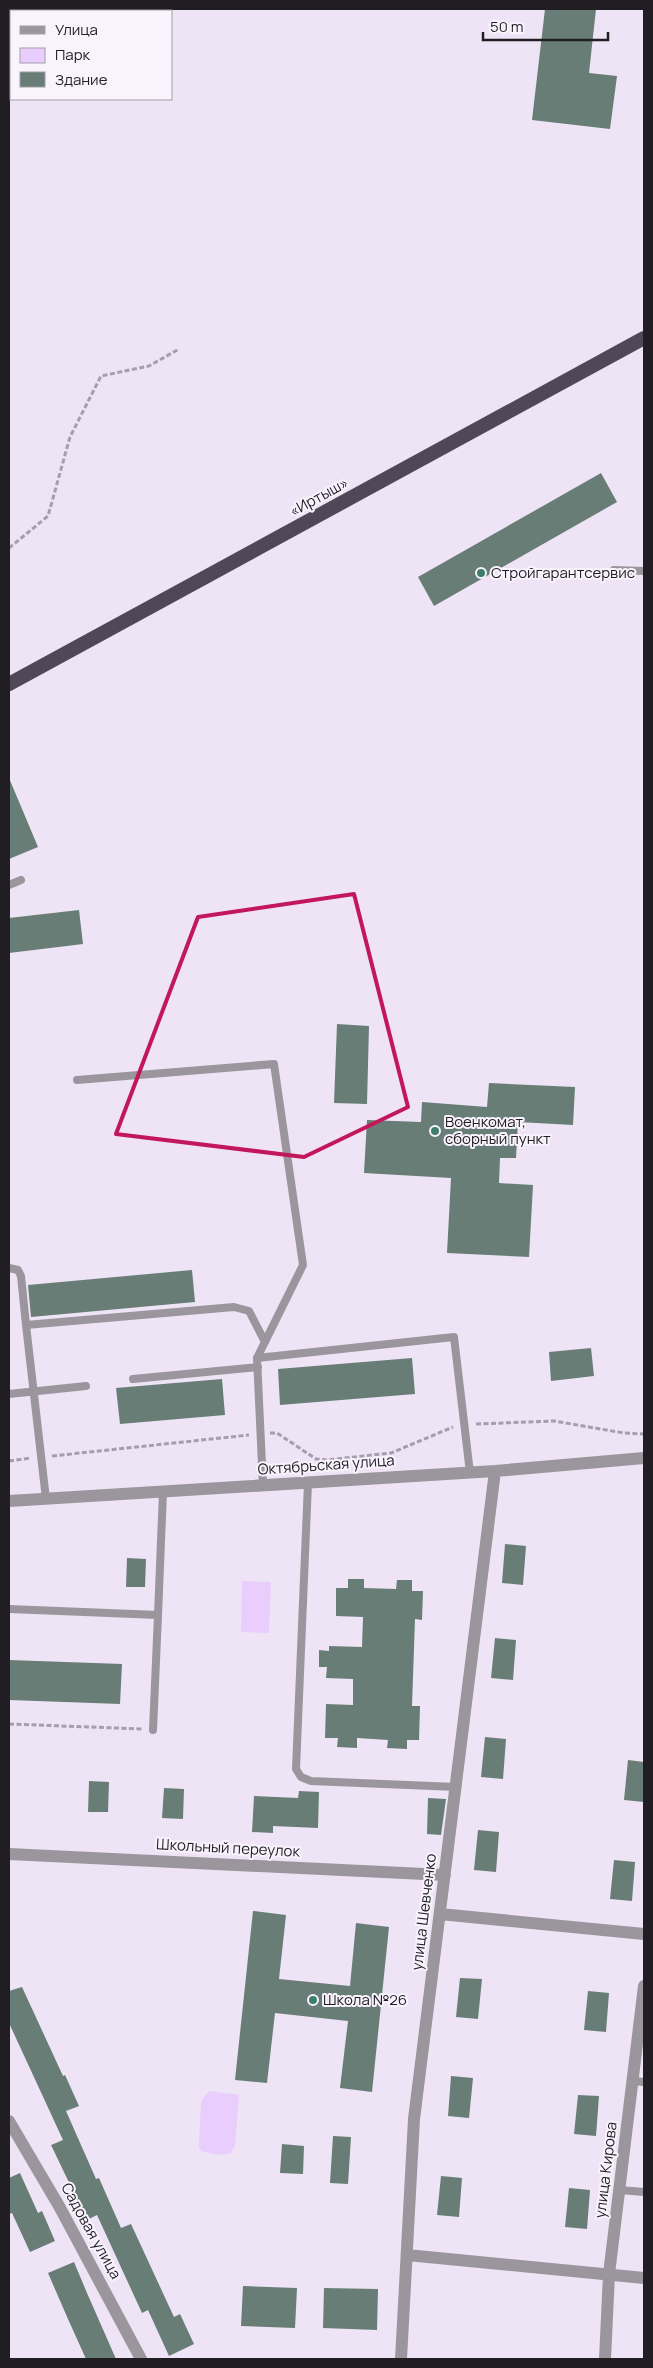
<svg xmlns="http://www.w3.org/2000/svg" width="653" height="2368" font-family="Manrope,sans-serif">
<rect width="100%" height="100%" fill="#eee4f6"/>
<path fill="#e9cefd" d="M242,1581l29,1 -2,51 -28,-1z
M209,2091l30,4 -4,50 -4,8c-9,3 -21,1 -30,-2l-2,-5 2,-45z"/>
<path fill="#687d76" d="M545,9h51l-7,64 28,3 -7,53 -78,-9z
M601,473l16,29 -183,104 -16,-29z
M9,778l29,69 -29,12z
M79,910l4,34 -74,9v-35z
M337,1024l32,2 -2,78 -33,-1z
M489,1083l86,4 -2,38 -55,-3 -2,36h-16l-1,25 34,2 -4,72 -82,-4 4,-75 -87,-5 3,-53 54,2 1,-20 65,5z
M192,1270l3,32 -164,15 -3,-32z
M591,1348l3,28 -43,5 -2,-29z
M412,1358l3,36 -135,11 -2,-36z
M222,1379l3,36 -105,9 -4,-36z
M505,1544l21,2 -3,39 -21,-2z
M127,1558l19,1 -1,28h-19z
M348,1579h16v9l32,1 1,-9h15v11h11l-1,29 -7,-1 -3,87h8l-1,34h-12v9l-20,-1 1,-8 -31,-2v10l-20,-1 1,-9h-13l1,-34 27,1v-26l-27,-1 1,-11h-8v-17l10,1v-5l33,1 1,-30 -27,-1v-28h12z
M495,1638l21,2 -3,40 -22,-2z
M9,1660l113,4 -2,40 -111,-4z
M485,1737l21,2 -3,40 -22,-2z
M628,1760l16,2v40l-20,-2z
M89,1781l20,1 -1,30h-20z
M164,1788l20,1 -1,30 -21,-1z
M299,1791l20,1 -1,36 -45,-2v7l-21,-1 2,-36 44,2z
M428,1798l18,1 -5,36 -14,-1z
M478,1830l21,2 -3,40 -22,-2z
M614,1860l21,2 -3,39 -22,-2z
M253,1911l33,4 -7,64 71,7 6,-63 33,4 -17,165 -32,-4 8,-67 -73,-8 -8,70 -32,-3z
M460,1978l22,1 -4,40 -22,-2z
M22,1987l41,89 2,-1 14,31 -13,5 30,68 3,-1 22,50 10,-4 43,93 6,-3 14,30 -25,12 -21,-46 -6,3 -45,-98 -10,5 -36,-75 12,-5 -54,-117v-32z
M588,1991l21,2 -3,39 -22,-2z
M451,2076l22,2 -4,40 -21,-2z
M578,2095l21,1 -3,40 -22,-2z
M333,2136l18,1 -3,47 -18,-1z
M282,2144l22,2 -1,28 -23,-1z
M20,2173l18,40 4,-2 13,30 -25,11 -18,-39 -3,1v-36z
M441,2176l21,2 -3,39 -22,-2z
M569,2188l21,2 -3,39 -22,-2z
M74,2262l13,31 29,66h-30l-18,-40 -20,-46z
M243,2286l54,2 -2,40 -54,-2z
M324,2288l54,1 -1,41 -54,-2z"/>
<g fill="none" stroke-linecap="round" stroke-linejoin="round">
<path stroke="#a59eab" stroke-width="3" stroke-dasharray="5 2.5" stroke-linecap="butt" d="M9,548l39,-32 22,-79 31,-61 48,-10 30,-17
M476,1424l78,-3 70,12 20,1
M270,1433h7l39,26 11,1 64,-7 62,-26
M52,1456l197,-21
M9,1461l22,-3
M9,1724l134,5"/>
<path stroke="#9b969e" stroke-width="8" d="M614,570l30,1
M9,885l12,-5
M77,1080l197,-16 29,201 -46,93 6,128
M9,1268l9,2 3,6 5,49
M257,1358l197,-21 16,136
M133,1379l125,-12
M9,1394l77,-8
M308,1483l-12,286 5,8 10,4 145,6
M46,1499l-20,-174 208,-18 15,4 16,31
M9,1609l149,6 5,-123
M153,1730l5,-115
M633,2081l11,1
M620,2190l24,2"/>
<path stroke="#9b969e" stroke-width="12" d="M9,1501l486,-30 149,-13
M9,1854l436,21
M440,1914l204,20
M9,2121l50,85 82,153
M407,2255l237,23
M401,2359l13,-240 81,-648
M605,2359l4,-85 35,-288"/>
<path stroke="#504856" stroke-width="14" d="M9,684l635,-346"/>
</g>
<path fill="none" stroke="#c2185b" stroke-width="4" stroke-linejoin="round" d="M354,894l54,213 -104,50 -188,-23 82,-217z"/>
<g fill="#3e7d6a" stroke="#f9f3fe" stroke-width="2">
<circle cx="481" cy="573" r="5"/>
<circle cx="435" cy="1131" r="5"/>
<circle cx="313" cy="2000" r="5"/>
</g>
<g text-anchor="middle" stroke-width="4" stroke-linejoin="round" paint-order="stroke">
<g font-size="15" fill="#201d23" stroke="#f9f3fe">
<text transform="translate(319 497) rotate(-29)" y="5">«Иртыш»</text>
<text transform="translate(326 1465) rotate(-4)" y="5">Октябрьская улица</text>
<text transform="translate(228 1848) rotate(3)" y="5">Школьный переулок</text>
<text transform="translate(424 1912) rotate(-83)" y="5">улица Шевченко</text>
<text transform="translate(606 2170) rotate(-83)" y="5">улица Кирова</text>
<text transform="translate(91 2231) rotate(61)" y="5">Садовая улица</text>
</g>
<g font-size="15" fill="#201d23" stroke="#f9f3fe" text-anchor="start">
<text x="491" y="578">Стройгарантсервис</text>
<text x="445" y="1127">Военкомат,<tspan x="445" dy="17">сборный пункт</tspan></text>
<text x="323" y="2005">Школа №26</text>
</g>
</g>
<rect width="653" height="2368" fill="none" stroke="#201d23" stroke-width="20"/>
<rect x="10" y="10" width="162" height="90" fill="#f9f3fe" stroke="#a29da6"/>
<rect x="20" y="26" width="25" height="8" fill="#9b969e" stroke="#a29da6"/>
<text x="55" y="35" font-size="15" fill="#201d23">Улица</text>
<rect x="20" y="48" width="25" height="15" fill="#e9cefd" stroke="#a29da6"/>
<text x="55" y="60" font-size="15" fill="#201d23">Парк</text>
<rect x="20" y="72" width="25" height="15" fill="#687d76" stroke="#a29da6"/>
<text x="55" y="85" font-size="15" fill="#201d23">Здание</text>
<path d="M483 32v8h125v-8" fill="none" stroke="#201d23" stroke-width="2.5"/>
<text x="490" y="32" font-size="15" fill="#201d23" stroke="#f9f3fe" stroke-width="4" paint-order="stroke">50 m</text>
</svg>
